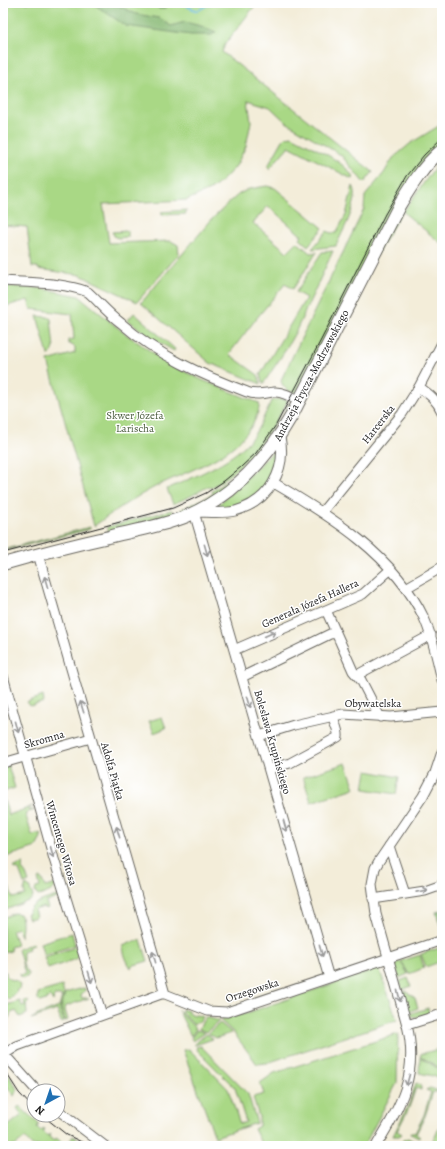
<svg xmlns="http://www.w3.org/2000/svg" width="445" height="1149" font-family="Alegreya,serif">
<rect width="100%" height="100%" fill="#fff"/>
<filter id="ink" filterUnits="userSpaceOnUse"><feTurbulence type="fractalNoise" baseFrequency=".025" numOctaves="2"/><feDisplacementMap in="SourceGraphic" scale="8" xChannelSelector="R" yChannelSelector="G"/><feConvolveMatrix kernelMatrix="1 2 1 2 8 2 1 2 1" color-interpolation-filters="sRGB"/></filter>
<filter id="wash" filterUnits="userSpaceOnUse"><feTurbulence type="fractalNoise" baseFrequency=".012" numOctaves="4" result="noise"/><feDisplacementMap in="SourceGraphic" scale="16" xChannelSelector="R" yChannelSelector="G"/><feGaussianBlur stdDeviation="0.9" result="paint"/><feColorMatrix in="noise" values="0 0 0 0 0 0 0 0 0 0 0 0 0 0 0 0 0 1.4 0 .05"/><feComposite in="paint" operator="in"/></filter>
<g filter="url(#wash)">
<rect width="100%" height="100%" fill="#f3edd9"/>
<path fill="#a9d885" stroke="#627a50" d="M3,3h254l-32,41 -3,8 151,120 -9,11 -23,-28 -55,-33 -16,-15 -22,-7 3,22 -5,24 -10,20 -14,15 -10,8 -25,11 -84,4 6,39 62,-2 7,4 1,9 -42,48 -57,-27 -42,-6v-2h-6l-5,-40 -24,-2z
M442,124v21l-3,2 -143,246c-7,-1 -14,-5 -15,-13l83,-171 1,-13 19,-23 9,-15 18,-15z
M292,136c14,8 56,26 61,42l-1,1 -63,-33 -20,23 -1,-3 15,-26 3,-3z
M442,159v85l-39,-32 32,-45z
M267,186l8,2 48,40 -15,18 -8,-7 2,-3 -34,-30 -15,17 34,29 10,-10 13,11 7,-1 -24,37 -8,-5 -29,35 -27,35 29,21 3,9 -51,-21 -69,-60 71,-84 19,-18 8,-7 10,-5z
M353,186c9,12 -12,48 -17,60l-24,3 15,-18 4,2h5l10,-18z
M186,210v4l-24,1 -1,-3z
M126,231h2v6l-10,1 -3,-1 -3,-5z
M333,251l-37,80 -13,23 -20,30 -3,-9 46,-77 -10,-6 26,-40z
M3,286l36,2 40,8 44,36 46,32 33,16 57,23c1,6 -2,11 -4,17 -20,39 -66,49 -102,68 -21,11 -40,24 -59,38l-46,-165 27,-8v-6l-7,-4v-3l6,-1 -2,-25 -41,-5 -3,-9 -25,7z
M134,313l41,36 -1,2 -24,-14 -22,-17z
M37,316l11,1 3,2 3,29c-1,4 -3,6 -6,7z
M277,399l11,1c-19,36 -42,66 -77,88l-2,-2 -18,10 -18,8 -6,-15c26,-12 63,-26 82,-48 10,-11 16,-27 22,-40z
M289,403l2,2 -24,42 -46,45 -39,21 -1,-3 32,-16 -1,-3c28,-18 50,-41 68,-69 3,-6 8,-13 9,-19z
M276,449l3,3c-2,8 -3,20 -7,27 -9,17 -38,34 -57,29z
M172,510l2,6 -65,16 -2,-5z
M90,527v2l-87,22v-1z
M43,696l1,6 -13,4 -3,-1 -1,-3z
M162,717l4,11 -12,5 -5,-12z
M346,763l9,25 -44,14 -8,-25z
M8,765l7,23 -12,4v-26z
M367,771l32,6 -3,17 -32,-5z
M3,798l6,17 24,-9 -5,3v1h7l-10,3 7,22 10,-2 -2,7 -4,7 -33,11z
M23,864l-1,5 4,5 3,8 -5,2 -5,-14 -6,-2 6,-3z
M3,870l10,28 12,-3 -1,-4 2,-6 3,2 4,9 -2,4 -28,11z
M41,878l4,9 12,-3c-3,7 -11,10 -19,12l-2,-2 -1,-3 1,-3 4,-1 -2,-8z
M57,896l3,1 -14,5 2,6 -3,1 -1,-2 -10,3 2,7 -7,2 -2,-5c4,-11 19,-15 30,-18z
M14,913l6,1c4,8 1,15 1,23l-3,-9 -6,2 5,15 -7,2 1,4 -8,2v-35z
M72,933l3,12 -31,10 -4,-12z
M141,940l7,21 -17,5v2c-4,-6 -8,-15 -8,-22l7,-3z
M33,943l1,2 -6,2 1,2 -6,2v14l6,9 -2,3 -4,1 -4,-3 6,-1 -7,-25z
M76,947l3,10 -6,3 -25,9 -4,-12z
M442,947v14l-16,6 -5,-13z
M420,955l4,13 -15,6 -8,-13z
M400,961l8,13 -9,4 -4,-14z
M379,968l18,52 -130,43 -10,1 -24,-32 -13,-12 27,-7z
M3,972h3v3l3,4 8,2 3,4 -1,4 -10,11c-9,-4 -6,-19 -6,-28z
M408,978l3,8 -9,4 -2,-9z
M62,986l2,8 -4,15 4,12 -3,1 -4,-12 -26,9 7,-4 21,-8 3,-11h-8l-1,5 -3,-5 -4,4 -6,2 -2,-2v-7z
M83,988l3,1 -5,6 1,3h7l-25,9 4,13 -3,1 -4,-12 4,-16z
M406,991l9,7 3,10 -10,4 -5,-20z
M27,1000l2,2 -3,2 1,10 -7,3 -4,-6 -5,2 -2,5 -6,-2v-10l17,-5 2,5 3,-1 -1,-4z
M428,1008l1,5c-6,2 -14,7 -20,1z
M182,1009l6,2v2l6,3 1,-1 7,1 -2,6h-3l-3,3 -12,-13z
M178,1010l18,19 -5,7z
M205,1017l12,3 2,1 -13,11 -7,-3z
M220,1023l12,10 -16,5 -8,-5z
M197,1030l8,3 -12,8 -2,-3z
M207,1034l6,5 -18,6 -1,-1z
M398,1034l-1,49 -33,63h-104v-5l-6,-12 5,-3v-9l-6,-20 11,-3 -4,-11 14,-10z
M201,1046l47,48 9,29 -42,14 -32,-87 6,-1 39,40 12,35 6,-2 -11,-34 -37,-37 -2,-4z
M442,1048v15l-4,4 -18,-11 1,-2z
M420,1057l22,14v7l-23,-5z
M3,1068l2,1 12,20 -3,7c-8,-11 -11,-14 -11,-28z
M416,1083l4,2 1,3v2l-5,-2 -8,22 -11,21 5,3 -3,2h-6l16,-32z
M430,1088l7,2 1,2h-5l-8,24 -9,18 4,3 -2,1 -7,-4 -1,-2 5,1 9,-18 7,-23 -5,-2z
M19,1106l20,18 -2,3 4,4 3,-3 1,1 -2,3 5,4 3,-2 -2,3 5,4 2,-3 9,6 -1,2h-32l-7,-8 -10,8h-12v-16l19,-15 -5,-7z
M442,1122v24h-12z
M73,1136l9,5 1,-1 11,6h-16l-9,-4z
M408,1138l11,6v2h-11l-2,-2 -4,2 1,-6z"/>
<path fill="#86b872" stroke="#516a47" d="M92,3h21l23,11 23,4 12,8 14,-4 16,4 15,6 -4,3h-21l-65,-9z
M154,3h14l-1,3 -3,3h-5z
M442,910v21l-6,-19z"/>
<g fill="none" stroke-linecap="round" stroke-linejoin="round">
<path stroke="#63bae0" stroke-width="2" d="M184,3l3,3 10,5 14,-8"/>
</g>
</g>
<g filter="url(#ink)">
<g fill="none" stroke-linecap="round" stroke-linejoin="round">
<defs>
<path id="minor" d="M3,281c26,2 60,1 85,11 11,10 21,22 33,31 36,32 81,52 126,69 9,4 17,1 27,0 8,-1 18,5 25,9
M419,387c10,7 18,13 23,25
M280,437c7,33 -11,65 -45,74 -13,3 -28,1 -41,1l135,466
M274,483c58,34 120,72 150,135 9,20 13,41 18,62
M322,512l80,-98 17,-27 23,-44
M38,554l127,440
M406,588l36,-21
M326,610l27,61 8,9 19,37
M234,650l129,-56 28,-25
M357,675l74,-40
M3,676l51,183 48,156
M242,677l88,-43 6,-1
M259,736l35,-11 49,-11 48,3 51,-5
M3,763l88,-25
M269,769l21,-6 48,-26c1,-7 -4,-14 -5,-21
M389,846l16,48
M373,899l52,-8 17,-6
M407,1025l35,-11
M3,1053l34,38
M3,1055l14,-9 144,-52h4l43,17 19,1 215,-72
M58,1110l47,36
M376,1146c25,-41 43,-72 31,-121l-31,-111 -4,-30 3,-16 4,-7 44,-65 12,-23 7,-21"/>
<path id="major" d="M3,564c35,-10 70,-19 106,-27 26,-7 54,-11 78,-21 47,-20 81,-59 105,-101l107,-209c12,-20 25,-41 43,-56"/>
</defs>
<use href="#minor" stroke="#67655e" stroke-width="11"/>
<use href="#major" stroke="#67655e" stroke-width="14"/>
<use href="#minor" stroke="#fff" stroke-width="9"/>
<use href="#major" stroke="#fff" stroke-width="12"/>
<path stroke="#1c1c1c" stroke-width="1" d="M3,553l170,-45 33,-15 18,-12 17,-14 15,-14 20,-28 45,-85 64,-126 22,-38 17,-21 18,-17
M3,1068l16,25 15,16
M42,1115l25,20 23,11"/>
</g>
<defs><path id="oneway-shaft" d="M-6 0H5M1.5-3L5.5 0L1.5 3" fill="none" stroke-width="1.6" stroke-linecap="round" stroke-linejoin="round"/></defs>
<g stroke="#999">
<use href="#oneway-shaft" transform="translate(206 550) rotate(74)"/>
<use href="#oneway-shaft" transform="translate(46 582) rotate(-106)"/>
<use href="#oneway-shaft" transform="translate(270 634) rotate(-24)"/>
<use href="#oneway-shaft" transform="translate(249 702) rotate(74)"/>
<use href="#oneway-shaft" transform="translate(82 707) rotate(-107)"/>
<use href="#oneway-shaft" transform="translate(17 727) rotate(75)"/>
<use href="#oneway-shaft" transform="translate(285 826) rotate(74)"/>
<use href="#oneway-shaft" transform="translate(118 832) rotate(-106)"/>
<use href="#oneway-shaft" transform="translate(52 852) rotate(74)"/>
<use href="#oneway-shaft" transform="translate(422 891) rotate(-11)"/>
<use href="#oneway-shaft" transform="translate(321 951) rotate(74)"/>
<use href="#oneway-shaft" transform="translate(154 957) rotate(-106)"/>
<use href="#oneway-shaft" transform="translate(90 977) rotate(73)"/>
<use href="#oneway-shaft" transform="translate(399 996) rotate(75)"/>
<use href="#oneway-shaft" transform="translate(408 1080) rotate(105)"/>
</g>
</g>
<g text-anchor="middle" stroke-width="3" stroke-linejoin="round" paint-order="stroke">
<g font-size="11" fill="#1c1c1c" stroke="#fff">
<text transform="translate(311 375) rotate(-62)" y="4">Andrzeja Frycza-Modrzewskiego</text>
<text transform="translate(378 424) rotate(-52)" y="4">Harcerska</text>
<text transform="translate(310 603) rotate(-24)" y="4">Generała Józefa Hallera</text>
<text x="373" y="707">Obywatelska</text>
<text transform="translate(44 739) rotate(-16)" y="4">Skromna</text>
<text transform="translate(273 742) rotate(74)" y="4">Bolesława Krupińskiego</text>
<text transform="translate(113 771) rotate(74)" y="4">Adolfa Piątka</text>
<text transform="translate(62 843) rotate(74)" y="4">Wincentego Witosa</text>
<text transform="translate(252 990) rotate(-18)" y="4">Orzegowska</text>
</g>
<g font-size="11" fill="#4d5e41" stroke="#fff">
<text x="135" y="419">Skwer Józefa<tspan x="135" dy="13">Larischa</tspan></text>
</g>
</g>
<rect width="445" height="1149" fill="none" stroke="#fff" stroke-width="16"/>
<g transform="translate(46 1103) rotate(220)"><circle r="19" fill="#ffffff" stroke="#a4a4a4"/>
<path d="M0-3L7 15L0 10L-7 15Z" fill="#1f6fb2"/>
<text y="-6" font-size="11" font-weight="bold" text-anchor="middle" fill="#1c1c1c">N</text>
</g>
</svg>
